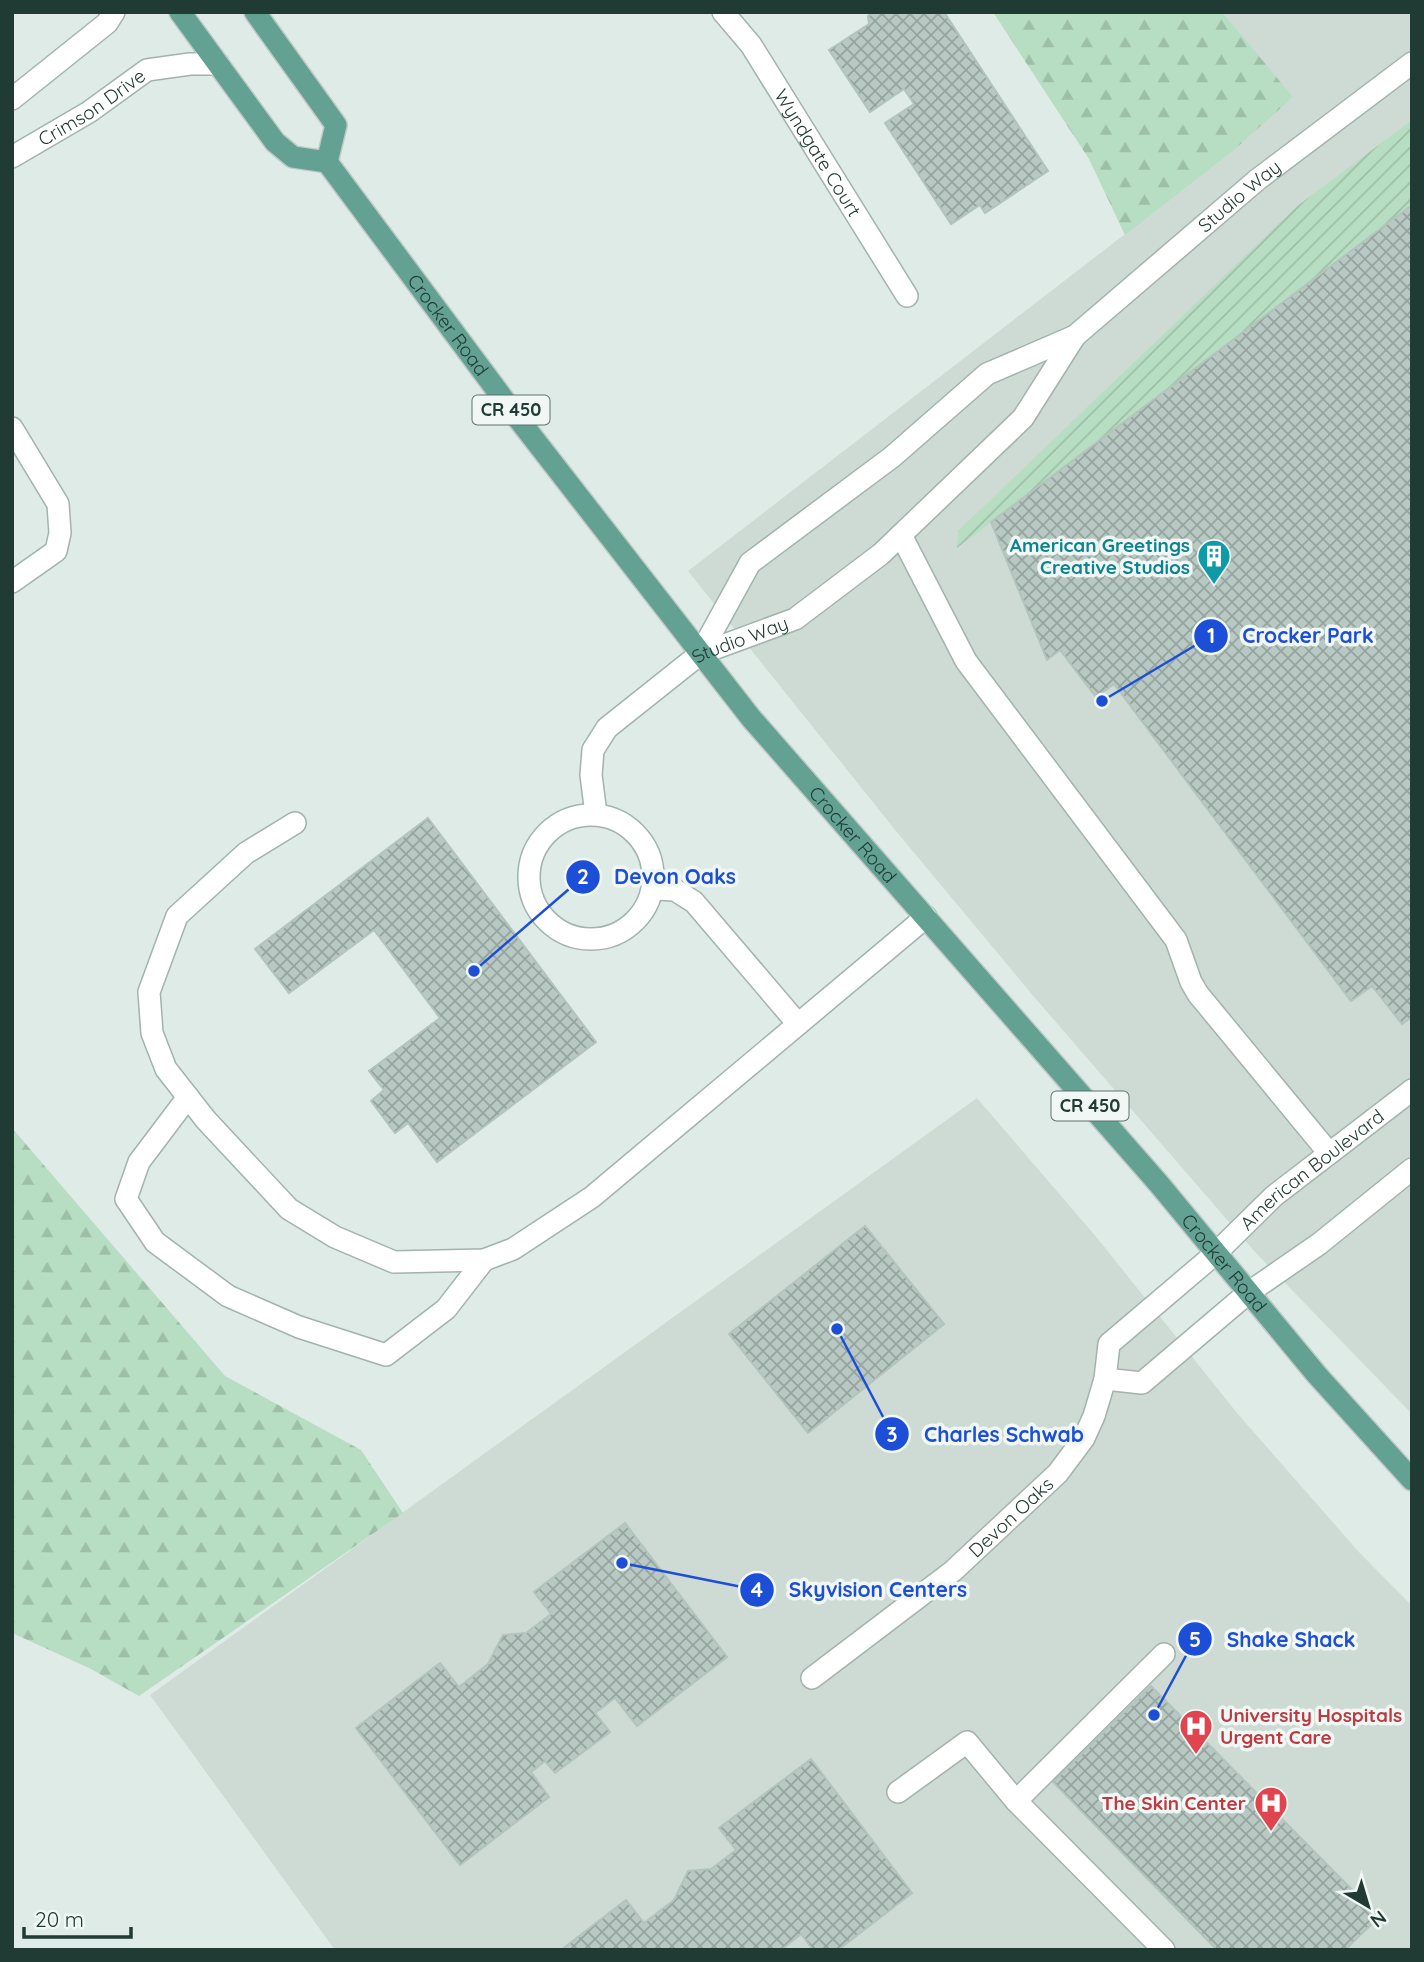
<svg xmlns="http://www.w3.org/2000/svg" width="1424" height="1962" font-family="Quicksand,sans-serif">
<defs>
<pattern id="forest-firs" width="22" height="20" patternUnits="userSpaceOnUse" patternTransform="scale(1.75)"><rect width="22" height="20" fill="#b7ddc2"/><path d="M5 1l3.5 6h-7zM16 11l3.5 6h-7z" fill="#9dbfa7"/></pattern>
<pattern id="garden-furrows" width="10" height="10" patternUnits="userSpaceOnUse" patternTransform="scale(1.75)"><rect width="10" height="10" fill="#b7ddc2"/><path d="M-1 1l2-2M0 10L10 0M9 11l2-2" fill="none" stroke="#9dbfa7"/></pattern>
<pattern id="building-cross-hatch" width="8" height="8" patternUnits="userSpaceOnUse" patternTransform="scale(1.75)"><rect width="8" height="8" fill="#b8c8c2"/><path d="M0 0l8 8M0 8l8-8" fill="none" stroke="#95a49e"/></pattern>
</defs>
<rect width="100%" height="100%" fill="#dfebe6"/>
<path fill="#cedbd5" d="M1128,12h284v1402l-157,-162 -220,-254 -139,-167 -208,-260 546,-421z
M977,1098l121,141 139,174 121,138 54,55v344h-1077l-185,-255z"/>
<path fill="url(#forest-firs)" d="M993,12h229l71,85 -59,53 -109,85 -36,-76z
M12,1128l213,248 136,74 42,63 -264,183 -50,-28 -77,-35z"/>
<path fill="url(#garden-furrows)" d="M1412,120v85l-455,343 1,-17 338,-324z"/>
<path fill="url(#building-cross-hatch)" stroke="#b2c4bd" stroke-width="2" d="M874,12h70l104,159 -63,42 -5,-8 -29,19 -66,-101 29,-19 -10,-15 -34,23 -41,-62 40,-26 -1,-8z
M1412,205v812l-10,7 -30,-38 -21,15 -237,-317 -18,13 -36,-47 -13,10 -56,-138z
M428,818l168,224 -159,120 -29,-39 -13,10 -24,-32 13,-11 -15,-19 71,-53 -66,-88 -85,63 -34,-44z
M865,1226l79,98 -136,109 -79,-99z
M625,1523l102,134 -90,69 -22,-28 -20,15 15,19 -55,41 -10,-12 -14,11 18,25 -89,68 -104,-137 84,-65 19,24 29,-23 15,-29 23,-2 25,-19 -17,-22z
M1151,1686l228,231 -34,33h-128l-164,-168z
M811,1759l101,134 -74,57h-25l-12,-16 -20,16h-220l65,-50 18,23 30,-23 14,-29 23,-2 25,-19 -17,-22z"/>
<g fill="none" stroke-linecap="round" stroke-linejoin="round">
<defs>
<g id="minor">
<path id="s1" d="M723,12l28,33 156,251"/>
<path d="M12,99l95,-76 7,-11"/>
<path id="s2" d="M12,157l77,-45 58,-42 43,-6h28"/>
<path d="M12,428l46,76 2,29 -4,18 -44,31"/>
<path d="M901,535l65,126 210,279 15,42 7,12 131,159"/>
<path id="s3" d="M700,654l50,-91 142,-106 95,-83 88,-38 182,-156 155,-117"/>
<path id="s4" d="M596,814l-5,-39 2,-25 14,-22 93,-74 95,-35 86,-65 142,-136 52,-82"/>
<circle cx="591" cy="877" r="62"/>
<path d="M295,823l-49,30 -69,63 -28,76 3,41 14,36 40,51 83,89 46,28 59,25 90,-2 29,-11 79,-52 334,-280"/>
<path d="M653,889l22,1 19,12 104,122"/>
<path d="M188,1097l-49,65 -13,37 29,43 73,54 71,31 87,28 60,-46 38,-49"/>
<path d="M1105,1379l37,4 106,-90 71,-49 93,-75"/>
<path id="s5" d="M812,1678l141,-107 105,-98 26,-35 10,-22 11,-37 4,-35 106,-90 59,-58 138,-106"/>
<path d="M898,1792l69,-50 49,59 148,149"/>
<path d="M1016,1801l148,-147"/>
</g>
<g id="major">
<path d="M180,12l95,130 18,15 34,5"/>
<path d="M255,12l81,113 -9,37"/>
<path id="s6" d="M327,162l189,254 235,302 408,466 158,191 95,105"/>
</g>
</defs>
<use href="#minor" stroke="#a2b3ad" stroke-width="24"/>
<use href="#major" stroke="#c1c8c6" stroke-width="24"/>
<use href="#minor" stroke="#fff" stroke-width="21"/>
<use href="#major" stroke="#63a192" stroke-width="21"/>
</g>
<defs>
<symbol id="building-pin" viewBox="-11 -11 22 30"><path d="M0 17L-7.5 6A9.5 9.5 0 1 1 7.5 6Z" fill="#0f9aa8" stroke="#f0f7f4"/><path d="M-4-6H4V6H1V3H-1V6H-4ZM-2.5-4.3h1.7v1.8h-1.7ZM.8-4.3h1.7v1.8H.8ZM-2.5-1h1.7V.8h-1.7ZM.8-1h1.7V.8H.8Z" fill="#fff"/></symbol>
<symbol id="hospital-pin" viewBox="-11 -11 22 30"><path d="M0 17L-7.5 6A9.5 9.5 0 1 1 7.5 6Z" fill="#e0444e" stroke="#f0f7f4"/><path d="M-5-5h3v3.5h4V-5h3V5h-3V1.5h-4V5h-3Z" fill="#fff"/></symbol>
</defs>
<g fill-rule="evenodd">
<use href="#building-pin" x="1195" y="537" width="38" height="52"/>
<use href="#hospital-pin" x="1177" y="1707" width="38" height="52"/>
<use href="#hospital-pin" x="1252" y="1784" width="38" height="52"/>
</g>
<g text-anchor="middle" stroke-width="7" stroke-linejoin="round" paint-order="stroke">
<g fill="#f0f7f4" stroke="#5e736e" stroke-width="2">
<rect x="472.5" y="395.5" width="77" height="29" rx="5"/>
<rect x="1051.5" y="1091.5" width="77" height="29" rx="5"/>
</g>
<g font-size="18" font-weight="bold" fill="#203b34">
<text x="511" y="416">CR 450</text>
<text x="1090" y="1112">CR 450</text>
</g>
<g font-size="19" fill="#203b34" stroke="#f0f7f4">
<text dy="7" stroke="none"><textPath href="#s2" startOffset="94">Crimson Drive</textPath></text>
<text dy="7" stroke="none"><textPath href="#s1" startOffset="170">Wyndgate Court</textPath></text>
<text dy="7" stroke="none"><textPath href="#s3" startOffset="719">Studio Way</textPath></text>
<text dy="7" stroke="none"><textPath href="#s6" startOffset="203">Crocker Road</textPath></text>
<text dy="7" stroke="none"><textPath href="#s4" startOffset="252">Studio Way</textPath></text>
<text dy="7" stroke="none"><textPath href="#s6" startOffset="854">Crocker Road</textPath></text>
<text dy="7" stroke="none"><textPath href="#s5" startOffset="730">American Boulevard</textPath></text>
<text dy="7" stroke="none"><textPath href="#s6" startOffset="1421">Crocker Road</textPath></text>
<text dy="7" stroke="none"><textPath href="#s5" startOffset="256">Devon Oaks</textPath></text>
</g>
<g font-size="19" font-weight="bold" fill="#0d838f" stroke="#f0f7f4" text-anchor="end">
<text x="1190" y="552">American Greetings<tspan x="1190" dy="22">Creative Studios</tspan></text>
</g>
<g font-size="19" font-weight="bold" fill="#be3a42" stroke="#f0f7f4" text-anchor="start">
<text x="1220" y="1722">University Hospitals<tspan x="1220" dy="22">Urgent Care</tspan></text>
<text x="1246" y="1810" text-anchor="end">The Skin Center</text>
</g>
</g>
<path fill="none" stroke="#1d4ed8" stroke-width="2.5" d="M1102 701L1211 636M474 971L583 877M837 1329L892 1434M622 1563L757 1590M1154 1715L1195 1639"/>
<g fill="#1d4ed8" stroke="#f0f7f4" stroke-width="2.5">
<circle cx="1102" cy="701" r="7"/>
<circle cx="474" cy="971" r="7"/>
<circle cx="837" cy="1329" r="7"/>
<circle cx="622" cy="1563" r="7"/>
<circle cx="1154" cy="1715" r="7"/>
<circle cx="1211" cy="636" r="18"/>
<circle cx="583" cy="877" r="18"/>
<circle cx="892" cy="1434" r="18"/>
<circle cx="757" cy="1590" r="18"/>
<circle cx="1195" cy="1639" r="18"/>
</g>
<g font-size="21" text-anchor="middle" font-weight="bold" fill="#fff">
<text x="1211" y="643">1</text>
<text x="583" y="884">2</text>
<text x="892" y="1442">3</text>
<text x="757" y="1597">4</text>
<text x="1195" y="1647">5</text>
</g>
<g font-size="21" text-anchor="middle" font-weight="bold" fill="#1d4ed8" stroke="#f0f7f4" stroke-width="7" stroke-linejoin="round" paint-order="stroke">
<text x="1308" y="643">Crocker Park</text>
<text x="675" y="884">Devon Oaks</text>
<text x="1004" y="1442">Charles Schwab</text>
<text x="878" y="1597">Skyvision Centers</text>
<text x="1291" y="1647">Shake Shack</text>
</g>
<rect width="1424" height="1962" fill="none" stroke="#203b34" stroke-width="28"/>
<g transform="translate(1368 1906) rotate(142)" stroke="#f0f7f4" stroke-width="5" paint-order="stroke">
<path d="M0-5L12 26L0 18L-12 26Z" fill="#203b34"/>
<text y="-10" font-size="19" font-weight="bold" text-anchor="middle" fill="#203b34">N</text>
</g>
<path d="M24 1927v10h107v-10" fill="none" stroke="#203b34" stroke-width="3.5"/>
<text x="35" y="1927" font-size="21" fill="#203b34" stroke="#f0f7f4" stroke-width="5" paint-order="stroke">20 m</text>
</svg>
